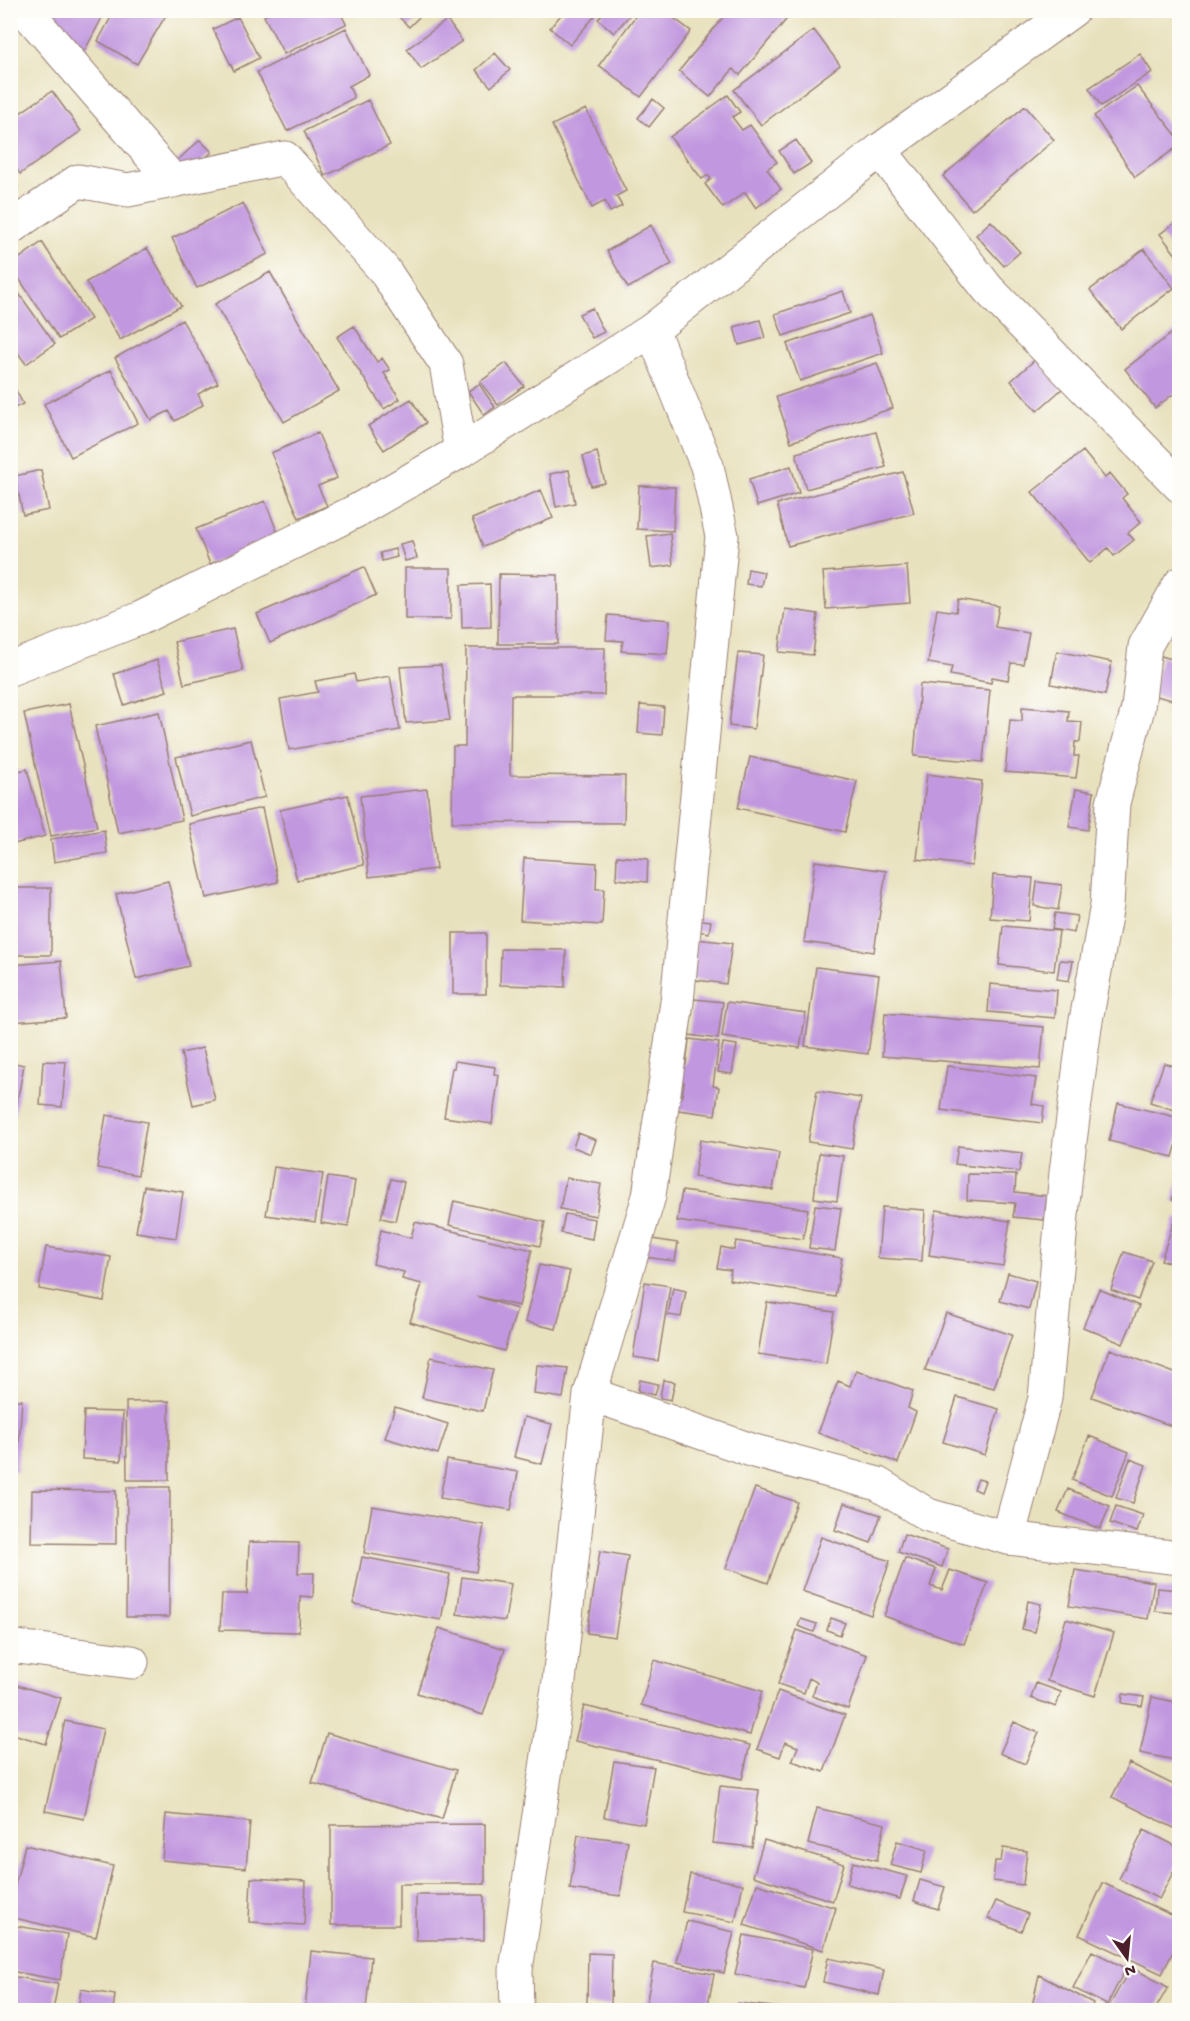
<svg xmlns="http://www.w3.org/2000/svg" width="1190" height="2021" font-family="'Gochi Hand',sans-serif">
<rect width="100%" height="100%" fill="#fdfcf7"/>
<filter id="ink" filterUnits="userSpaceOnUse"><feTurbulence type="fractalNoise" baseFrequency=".0167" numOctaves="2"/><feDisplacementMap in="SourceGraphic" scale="12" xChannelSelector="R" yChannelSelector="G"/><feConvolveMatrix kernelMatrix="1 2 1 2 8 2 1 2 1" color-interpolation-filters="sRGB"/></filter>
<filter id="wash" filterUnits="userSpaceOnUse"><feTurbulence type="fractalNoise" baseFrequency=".008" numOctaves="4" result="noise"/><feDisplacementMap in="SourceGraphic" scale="24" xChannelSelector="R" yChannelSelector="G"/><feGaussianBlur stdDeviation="1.35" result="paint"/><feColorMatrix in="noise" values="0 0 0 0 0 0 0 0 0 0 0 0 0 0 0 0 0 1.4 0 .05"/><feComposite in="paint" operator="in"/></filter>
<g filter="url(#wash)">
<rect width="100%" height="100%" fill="#e8e1bd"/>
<g id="blocks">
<path fill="#c197df" d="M56,10h50l-21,40 -39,-20z
M115,10h54l-32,54 -39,-23z
M275,10h64l7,14 -62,30 -20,-38z
M398,10h28l-17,17 -14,-14z
M565,10h35l-30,35 -20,-17z
M606,10h28l-20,23 -16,-14z
M640,10h23l28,21 -50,66 -42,-32z
M729,10h55l6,5 -50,60 -7,-6 -23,28 -31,-26z
M238,17l21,41 -25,13 -21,-42z
M447,20l15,21 -41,28 -14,-20z
M346,28l23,47 -20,11 5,12 -67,33 -30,-59z
M814,30l26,35 -79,60 -27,-35z
M495,53l15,17 -19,17 -15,-17z
M1140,54l12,18 -51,34 -12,-18z
M1137,86l43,54v5l-45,32 -41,-61z
M52,91l29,40 -61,43 -10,-13v-41z
M728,95l12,17 -8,5 10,13 8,-5 27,37 -10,7 14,20 -25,19 -11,-16 -22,16 -18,-24 6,-5 -3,-4 -6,4 -32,-42z
M653,99l11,9 -15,19 -11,-9z
M368,100l22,45 -65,31 -21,-45z
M1025,106l29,34 -82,70 -29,-34z
M586,109l40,82 -10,5 6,10 -12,6 -5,-11 -13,7 -40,-83z
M200,140l12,12 -28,26 -12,-13z
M796,140l15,23 -17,11 -15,-23z
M10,176l8,10 -8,5z
M243,203l25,51 -71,34 -25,-50z
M1180,219v41l-20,-26z
M991,221l29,31 -16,14 -28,-31z
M651,225l21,39 -44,24 -21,-37z
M42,242l49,77 -32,20 -49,-74z
M147,248l34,58 -61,34 -34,-58z
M1144,249l30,39 -53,41 -31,-39z
M270,272l69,119 -55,31 -69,-118z
M10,281l45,63 -29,20 -16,-22z
M843,291l7,22 -67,23 -8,-22z
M592,308l12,24 -12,6 -13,-24z
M870,315l13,38 -83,28 -13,-37z
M182,320l36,63 -20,11 5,11 -28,16 -6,-10 -18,9 -36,-62z
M760,320l5,18 -26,7 -5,-18z
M354,326l23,36 5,-4 8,12 -6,3 16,26 -16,10 -47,-72z
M1180,327v62l-25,19 -30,-39z
M1037,358l25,31 -25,22 -26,-30z
M506,363l18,23 -26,19 -18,-23z
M877,363l16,45 -102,34 -15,-45z
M111,370l27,53 -67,34 -27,-53z
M10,379l13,25 -13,6z
M479,384l16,23 -11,8 -16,-24z
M411,399l15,24 -42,27 -16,-24z
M876,432l10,35 -80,22 -10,-36z
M318,433l19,45 -19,8 9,20 -28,12 -28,-65z
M1083,451l22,27 5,-5 17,21 -5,4 19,24 -13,11 6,7 -20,16 -6,-8 -18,15 -58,-71z
M597,452l8,31 -14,3 -8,-30z
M791,466l8,27 -42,13 -8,-27z
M41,470l8,40 -26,5 -8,-39z
M569,470l6,33 -19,4 -6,-33z
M903,472l11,41 -126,33 -11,-42z
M639,486l36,1 -2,44 -36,-2z
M541,490l12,28 -70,29 -11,-28z
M265,501l14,35 -69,28 -14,-35z
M670,533l3,32 -22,3 -4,-32z
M412,541l5,17 -12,3 -5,-17z
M395,549l2,8 -15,4 -2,-8z
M907,566l3,37 -84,6 -3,-37z
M364,567l12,28 -106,48 -13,-29z
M405,568h46v51h-46z
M748,569l16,3 -3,14 -15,-2z
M499,574l59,1v69h-60z
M490,584l1,43 -29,1 -1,-43z
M958,599l41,7 -4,21 34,6 -6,31 -12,-1 -3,17 -16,-3 -1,6 -41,-8 2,-8 -24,-4 9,-54 19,3z
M785,609l33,5 -5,41 -34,-3z
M608,615l62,5 -3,34 -46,-3 2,-10 -17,-1z
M233,629l10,42 -59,13 -10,-42z
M466,648h139l-1,47h-93l-1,80 115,1 -1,47 -172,-1 1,-76h12z
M1057,651l55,11 -7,33 -54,-11z
M738,653l25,2 -9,74 -25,-3z
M1161,656l19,5v41l-28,-7z
M157,660l10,31 -43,14 -10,-31z
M441,665l9,55 -44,3 -6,-56z
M354,674l2,8 34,-6 10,54 -111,20 -9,-51 38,-7 -3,-11z
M920,684l70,6 -7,72 -69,-6z
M69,704l28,123 -46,9 -27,-123z
M640,705l24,2 -2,28 -24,-2z
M1022,707l47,4 -1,10 14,1 -2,20h-5l-1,14h5l-3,22 -71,-6 5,-52 12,1z
M159,712l23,108 -64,13 -23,-107z
M251,740l14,57 -75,19 -14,-59z
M750,757l107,24 -12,51 -107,-24z
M27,769l18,67 -35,9v-72z
M927,774l55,7 -10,85 -55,-7z
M427,789l9,80 -67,8 -9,-81z
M1076,789l18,3 -6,38 -19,-3z
M348,795l16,70 -67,15 -17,-70z
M262,808l16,74 -72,16 -17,-74z
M104,830l3,23 -53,9 -3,-23z
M617,856l31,3 -1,23 -31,-3z
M524,858l73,5 -1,26h8l-2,36 -82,-5z
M815,861l71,10 -12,81 -70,-10z
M993,875l40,3 -4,43 -39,-3z
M168,881l21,85 -53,13 -20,-85z
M1037,882l25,3 -4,25 -24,-4z
M10,888h41v67h-41z
M1055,913l22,3 -3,17 -22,-4z
M693,919l18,2 -2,12 -18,-3z
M1003,926l56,5 -5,40 -55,-6z
M453,933h33v61h-33z
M696,939l36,4 -6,41 -37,-5z
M501,949l65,1 -1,37 -65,-2z
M1060,960l13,1 -4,20 -12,-2z
M61,961l5,57 -56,4v-57z
M816,967l63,8 -11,79 -63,-8z
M990,984l67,6 -2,28 -67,-6z
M694,999l29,3 -5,37 -29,-4z
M727,1002l79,11 -6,35 -78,-11z
M885,1013l159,14 -4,42 -158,-13z
M689,1039l30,4 -6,43 6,1 -4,28 -44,-6 2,-13 9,1 2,-15 -10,-1 3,-17 9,1z
M723,1043l14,2 -5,29 -14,-2z
M203,1048l12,52 -22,5 -12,-52z
M43,1061l23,1 -4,45 -22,-2z
M455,1061l40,6 -1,7 5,1 -7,49 -48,-7 8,-49h2z
M10,1062l14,3 -10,54h-4z
M1164,1063l16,5v44l-30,-10z
M947,1066l89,12 -4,26 12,2 -2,17 -101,-13z
M817,1091l44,7 -9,51 -44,-7z
M1118,1103l62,15v14l-7,25 -64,-16z
M106,1115l41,7 -9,53 -41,-7z
M578,1133l18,7 -5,14 -18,-7z
M700,1140l79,13 -6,37 -79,-13z
M958,1146l64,7 -3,19 -64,-8z
M819,1153l24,3 -6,45 -23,-3z
M274,1167l49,7 -8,48 -49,-7z
M968,1174l48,1 -1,17 32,4 -3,24 -31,-3 2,-14 -48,-3z
M328,1177l27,4 -7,46 -27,-4z
M566,1178l35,6 -5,32 -36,-7z
M391,1179l13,3 -9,39 -14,-3z
M1179,1179h1v24l-8,-3z
M144,1186l39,6 -7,46 -40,-6z
M682,1191l126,18 -5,30 -126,-18z
M454,1201l91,21 -5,24 -91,-21z
M815,1205l26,3 -6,43 -26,-3z
M882,1207l43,3 -3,51 -44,-3z
M936,1210l74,11 -7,45 -74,-11z
M565,1214l30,5 -3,20 -31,-6z
M1175,1218l5,1v47l-19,-6z
M415,1222l117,28 -13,56 -43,-10 41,13 -13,42 -94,-29 12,-38 -20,-5 2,-7 -31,-8 8,-34 30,8z
M646,1238l32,5 -3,18 -31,-4z
M736,1241l106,17 -7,39 -106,-17 2,-10 -14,-2 4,-21 13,3z
M10,1245h4l-2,30h-2z
M46,1247l65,10 -7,44 -65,-12z
M1124,1252l28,9 -14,39 -27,-10z
M539,1265l31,6 -14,58 -31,-7z
M1008,1273l28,8 -7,28 -29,-8z
M645,1282l25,4 -12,75 -25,-4z
M673,1288l13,3 -5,26 -13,-2z
M1099,1289l40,17 -16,38 -40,-17z
M767,1302l67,10 -8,52 -68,-10z
M946,1313l66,22 -18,53 -69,-18z
M1110,1349l70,26v54l-88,-32z
M431,1357l62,13 -10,41 -61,-13z
M537,1365l31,3 -5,30 -29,-4z
M856,1370l57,21 -5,17 8,4 -18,51 -80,-30 20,-52 12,5z
M640,1380l18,4 -3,11 -17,-4z
M663,1380l12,2 -4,18 -11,-2z
M957,1397l42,12 -14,46 -42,-13z
M10,1400h12l-5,71h-7z
M169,1401v79h-42l-1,-78z
M395,1407l53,17 -10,30 -53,-16z
M84,1411l39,1 -2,49 -39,-2z
M524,1417l28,7 -10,40 -28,-7z
M1089,1436l40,16 -17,44 -40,-16z
M1130,1459l16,6 -13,38 -17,-5z
M447,1460l71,12 -7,38 -71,-12z
M978,1479l7,2 -4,11 -7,-3z
M127,1487h43l-1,130h-43z
M755,1488l42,14 -29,81 -42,-15z
M1068,1489l42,17 -10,23 -42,-17z
M32,1490l84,1v53l-85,-1z
M844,1503l37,12 -10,28 -36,-13z
M372,1506l112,19 -8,47 -112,-19z
M1116,1506l27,9 -6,17 -27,-9z
M904,1534l44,15 -6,18 -44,-15z
M821,1537l69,24 -19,54 -69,-24z
M249,1542l50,1 -1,30h16l-1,24 -13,-1 -1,36 -79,-2 2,-36h25z
M600,1551l28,5 -13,81 -28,-4z
M362,1557l88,17 -9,46 -88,-16z
M905,1558l31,11 -6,17 12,4 8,-20 38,13 -24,61 -80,-28z
M1075,1570l79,12 -6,37 -79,-13z
M462,1577l49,7 -6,37 -48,-7z
M1157,1588l22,2 -3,23 -21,-2z
M1028,1601l13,3 -6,28 -13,-3z
M831,1618l14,5 -5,12 -13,-5z
M801,1619l16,5 -3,8 -16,-6z
M1066,1619l48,14 -19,63 -48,-15z
M439,1628l66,21 -22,66 -66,-22z
M797,1630l70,25 -19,54 -36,-13 5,-14 -8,-4 -5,15 -26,-9z
M654,1660l108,31 -12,44 -109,-30z
M1036,1683l25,9 -5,15 -25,-9z
M17,1685l44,13 -15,46 -36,-11v-28z
M778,1691l67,24 -21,57 -32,-11 6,-14 -13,-5 -5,15 -23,-8z
M1123,1694l21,3 -2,9 -20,-3z
M1152,1697l28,6v58l-40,-8z
M584,1706l166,39 -8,34 -167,-38z
M65,1721l38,8 -19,90 -39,-8z
M1014,1722l25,11 -14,31 -25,-11z
M327,1733l129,37 -14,49 -130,-36z
M614,1761l40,6 -10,57 -40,-7z
M1129,1763l51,25v43l-68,-34z
M720,1786l39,4 -7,57 -39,-4z
M817,1808l68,16 -8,36 -69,-16z
M166,1814l84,8 -4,46 -84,-8z
M485,1824v60h-86v41h-68v-100z
M1144,1830l36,18v11l-21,40 -40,-20z
M578,1835l50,6 -8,55 -50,-7z
M764,1840l80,24 -11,37 -80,-25z
M897,1841l30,9 -6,23 -31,-8z
M25,1845l88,21 -17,71 -86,-20v-12z
M1003,1848l24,3 -4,34 -30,-4 2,-20h6z
M853,1862l54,14 -7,23 -53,-15z
M690,1874l53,10 -8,38 -53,-10z
M251,1878l55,3 -2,44 -55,-3z
M920,1880l25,7 -7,22 -24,-8z
M1103,1883l77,36v18l-18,37 -83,-39z
M757,1884l79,24 -13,42 -79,-25z
M416,1895h68v45h-68z
M996,1901l32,13 -7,17 -33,-13z
M687,1921l47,11 -10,41 -47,-11z
M10,1925l57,9 -7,46 -50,-9z
M744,1935l69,14 -9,39 -69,-14z
M311,1951l60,6 -5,53h-61z
M1092,1951l34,17 -19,37 -34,-17z
M588,1953l24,1 -1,51h-24z
M828,1958l56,12 -5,25 -56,-13z
M654,1963l60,11 -7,36h-62z
M1131,1967l37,20 -13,23h-48z
M1039,1975l54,28 -2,7h-60z
M10,1976l48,8 -5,26h-43z
M81,1989l34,6 -2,15h-35z
M737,2003l55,6v1h-56z"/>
</g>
</g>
<g filter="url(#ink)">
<use href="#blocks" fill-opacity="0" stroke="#998074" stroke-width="1.5"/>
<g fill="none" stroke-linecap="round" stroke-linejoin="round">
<defs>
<path id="minor" d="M25,10l148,171
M880,150l108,139 192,197
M10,228l68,-47 50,9 157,-32 99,112 62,94 15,87
M590,1394l164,57 124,33 50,31 80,23 172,20
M1008,1538l37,-140 21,-226 19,-146 22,-121 6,-102 25,-95 7,-62 35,-62
M10,1646l122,16
M517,2010l-1,-40 43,-289 31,-287 59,-198 28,-194 45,-466 -15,-70 -55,-136"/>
<path id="major" d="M10,669l131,-51 217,-108 103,-59 191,-121 228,-180 193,-140"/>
</defs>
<use href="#minor" stroke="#998074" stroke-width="35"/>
<use href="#major" stroke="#998074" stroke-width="35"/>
<use href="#minor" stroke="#fff" stroke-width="33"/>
<use href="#major" stroke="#fff" stroke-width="33"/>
</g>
</g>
<rect width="1190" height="2021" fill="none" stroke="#fdfcf7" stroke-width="36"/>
<g transform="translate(1127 1958) rotate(165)" stroke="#fdfcf7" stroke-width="4.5" paint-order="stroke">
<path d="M0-4.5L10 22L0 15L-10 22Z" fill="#4a1f2b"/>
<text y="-9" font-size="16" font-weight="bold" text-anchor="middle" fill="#4a1f2b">N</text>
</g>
</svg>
